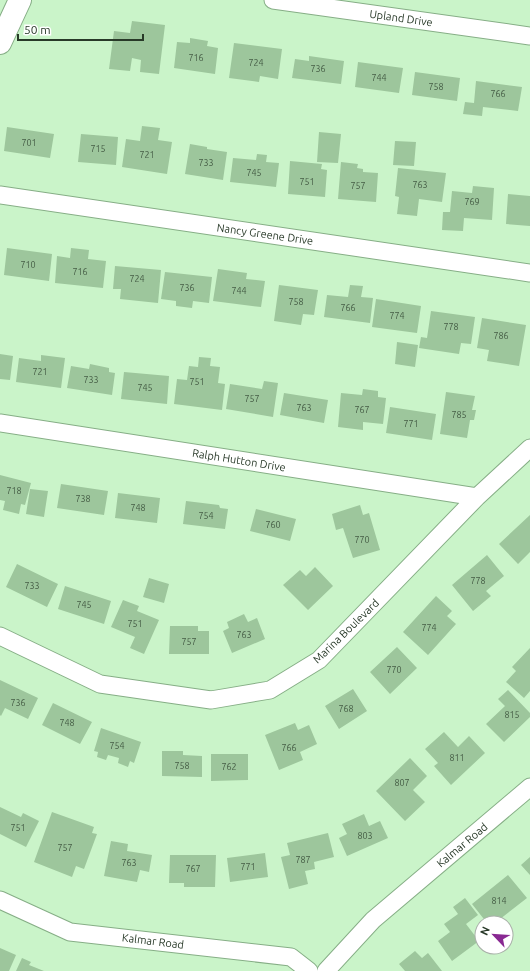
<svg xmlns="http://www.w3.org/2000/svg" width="530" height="971" font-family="Ubuntu,sans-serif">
<rect width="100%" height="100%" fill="#caf4c9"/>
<path fill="#9dc69c" d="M132,21l33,4 -6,49 -19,-2 1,-12 -9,-2 -2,13 -21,-2 5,-38 16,2z
M190,38l18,3 -1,5 11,2 -3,26 -41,-6 3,-26 13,1z
M234,43l48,6 -4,30 -18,-3 -1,6 -30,-4z
M309,56l35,5 -3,23 -49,-6 3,-19 14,2z
M358,62l45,6 -4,25 -44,-6z
M415,72l45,6 -3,23 -45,-6z
M476,81l46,6 -4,24 -35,-4 -1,9 -19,-2 2,-12 9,1z
M142,126l18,2 -2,12 14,2 -5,32 -45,-7 4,-28 14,2z
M7,127l47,7 -4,24 -46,-7z
M319,132l22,2 -3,29 -21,-1z
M81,134l37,3 -2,28 -38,-3z
M395,141l21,1 -2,24 -21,-1z
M190,144l17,3v2l20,3 -4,28 -38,-6z
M257,154l10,1 -1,7 13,1 -3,24 -46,-5 3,-24 23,2z
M290,161l32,3 -1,5 6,1 -2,27 -37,-3z
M341,162l17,2 -1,4 6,1v3l15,1 -2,29 -38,-3z
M398,168l48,5 -4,29 -23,-3 -2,17 -20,-2 2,-17 -4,-1z
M473,186l21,2 -2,32 -28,-2 -1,13 -21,-1 1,-18h7l2,-21 20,2z
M508,194l22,2v30l-24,-2z
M7,248l45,6 -3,27 -45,-6z
M71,248l18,2 -1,9 18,2 -3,27 -48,-5 2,-27 13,2z
M115,266l46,4 -3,33 -38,-4 1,-10h-8z
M218,269l29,4 -1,6 19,2 -4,26 -48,-6z
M165,272l47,5 -3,26 -16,-2 -1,7 -16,-2v-5l-15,-2z
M279,285l39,5 -4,25 -11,-1 -2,11 -27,-4z
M350,285l13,1 -2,11 12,1 -3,25 -46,-6 3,-22 21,2z
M376,299l45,7 -4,27 -45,-6z
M431,311l44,6 -4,27 -10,-1 -2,11 -40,-6 2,-11 6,1z
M482,318l44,7 -7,41 -32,-5 2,-11 -12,-2z
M397,342l21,3 -3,22 -20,-3z
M0,354l13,2 -3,24 -10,-1z
M41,355l24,3 -4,30 -45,-6 3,-24 22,3z
M199,357l12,1 -1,8 10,1 -2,16 7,1 -3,26 -48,-6 3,-25 10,1 2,-14 9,1z
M90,364l19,4v4l6,1 -3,22 -45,-7 4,-22 18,3z
M124,372l45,4 -2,28 -46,-5z
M264,381l14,2 -5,34 -47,-8 4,-25 32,5z
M363,389l15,2v6l8,1 -3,26 -20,-2v8l-25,-3 3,-34 21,2z
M446,392l29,4 -3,14h4l-2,10h-4l-3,18 -27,-4z
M284,393l44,7 -4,23 -44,-8z
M390,407l46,7 -4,26 -46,-7z
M0,475l31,8 -6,22 -4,-1 -2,10 -16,-4 2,-9 -5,-1z
M61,484l47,7 -4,24 -47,-7z
M30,489l18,2 -4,26 -18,-3z
M118,493l42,5 -3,25 -42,-5z
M186,501l33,4 1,3 8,1 -3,20 -42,-5z
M360,505l3,10 6,-2 11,37 -27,8 -10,-30 -7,2 -4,-16z
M256,509l40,10 -6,22 -40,-10z
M530,515v37l-12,12 -19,-20z
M487,555l17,21 -18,15 5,5 -18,15 -21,-26z
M17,564l41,20 -11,23 -41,-20z
M315,567l18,19 -25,24 -25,-25 17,-15 6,6z
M149,578l20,6 -5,19 -21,-6z
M65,586l46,15 -7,23 -46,-15z
M436,596l16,15 -5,5 9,8 -28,31 -25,-23z
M123,600l16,6 -2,5 22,9 -15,34 -14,-6 5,-11 -24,-10z
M244,614l4,8 9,-4 8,21 -33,14 -9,-22 6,-3 -2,-6z
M170,626h28v5h11v23h-40z
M397,647l20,21 -27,26 -20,-22z
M530,648v43l-6,7 -18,-16 10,-11 -4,-4z
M0,680l38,18 -10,21 -23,-11 -4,8 -1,-1z
M353,689l14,22 -28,18 -14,-23z
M508,690l22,23v4l-26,25 -18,-18 19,-18 -7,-7z
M53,703l39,19 -12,22 -38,-19z
M295,723l3,7 11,-5 8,19 -17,8 3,8 -24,10 -14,-35z
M101,728l40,14 -7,21 -4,-2 -2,6 -10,-4 1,-5 -11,-3 -2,5 -9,-3 1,-5 -4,-1z
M444,732l14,15 11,-11 16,17 -34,32 -17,-19 4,-3 -13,-14z
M162,751h21v4l19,1v21l-40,-1z
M211,754h37v26l-37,1z
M410,758l17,18 -14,14 12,12 -20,19 -29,-30z
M0,807l21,10 2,-4 16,8 -13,26 -26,-13z
M52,812l42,15 -2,6 5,1 -13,35 -8,-3 -4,11 -38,-15z
M364,814l5,12 11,-5 8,17 -41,18 -8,-18 8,-4 -5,-10z
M328,833l6,24 -20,5 1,7 -10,2 3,13 -19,5 -8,-32 9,-2 -3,-12z
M111,841l17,3 -1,7 25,4 -3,17 -9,-2 -3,12 -33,-6z
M265,853l3,24 -38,5 -3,-24z
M170,855h46l-1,32h-31v-4h-15z
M530,857v18l-9,-10z
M508,875l19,23 -32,25h-8l-15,-19z
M465,898l13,17 -12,9 13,17 -27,20 -14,-20 12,-9 -6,-8 14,-10 -5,-7z
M0,948l16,7 -7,16h-9z
M415,951l7,7 6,-5 14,18h-37l-6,-7z
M22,958l9,4 -2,3 15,6h-28z"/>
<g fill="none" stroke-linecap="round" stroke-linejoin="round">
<defs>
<path id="minor" d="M273,0l257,36
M0,195l530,78
M0,423l477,74
M0,636l100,48 111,16 59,-10 49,-30 158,-163 53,-49
M0,900l70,32 221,25 18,14
M326,971l47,-51 157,-133"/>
<path id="tertiary" d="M0,43l20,-43"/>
</defs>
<use href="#minor" stroke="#86ae86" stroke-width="19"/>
<use href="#tertiary" stroke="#86ae86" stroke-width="24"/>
<use href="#minor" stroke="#fff" stroke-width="17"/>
<use href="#tertiary" stroke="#fff" stroke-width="22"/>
</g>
<g text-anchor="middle" stroke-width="3" stroke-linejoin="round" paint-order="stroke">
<g font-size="9" fill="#455c45">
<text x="196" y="61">716</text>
<text x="256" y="66">724</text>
<text x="318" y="72">736</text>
<text x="379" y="81">744</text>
<text x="436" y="90">758</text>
<text x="498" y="97">766</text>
<text x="29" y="146">701</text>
<text x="98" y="152">715</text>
<text x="147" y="158">721</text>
<text x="206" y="166">733</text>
<text x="254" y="176">745</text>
<text x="307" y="185">751</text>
<text x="420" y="188">763</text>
<text x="358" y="189">757</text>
<text x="472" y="205">769</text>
<text x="28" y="268">710</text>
<text x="80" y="275">716</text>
<text x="137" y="282">724</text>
<text x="187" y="291">736</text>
<text x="239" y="294">744</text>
<text x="296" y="305">758</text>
<text x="348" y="311">766</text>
<text x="397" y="319">774</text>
<text x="451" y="330">778</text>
<text x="501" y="339">786</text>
<text x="40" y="375">721</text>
<text x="91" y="383">733</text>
<text x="197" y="385">751</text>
<text x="145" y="391">745</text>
<text x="252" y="402">757</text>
<text x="304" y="411">763</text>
<text x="362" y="413">767</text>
<text x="459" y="418">785</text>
<text x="411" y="427">771</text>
<text x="14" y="494">718</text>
<text x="83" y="502">738</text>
<text x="138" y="511">748</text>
<text x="206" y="519">754</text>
<text x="273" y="528">760</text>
<text x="362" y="543">770</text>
<text x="478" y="584">778</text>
<text x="32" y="589">733</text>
<text x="84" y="608">745</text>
<text x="135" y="627">751</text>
<text x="429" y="631">774</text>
<text x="244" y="638">763</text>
<text x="189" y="645">757</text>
<text x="394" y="673">770</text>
<text x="18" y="706">736</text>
<text x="346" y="712">768</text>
<text x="512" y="718">815</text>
<text x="67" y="726">748</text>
<text x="117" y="749">754</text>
<text x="289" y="751">766</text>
<text x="457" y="761">811</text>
<text x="182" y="769">758</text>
<text x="229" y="770">762</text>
<text x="402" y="786">807</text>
<text x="18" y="831">751</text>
<text x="365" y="839">803</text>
<text x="65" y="851">757</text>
<text x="303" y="863">787</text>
<text x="129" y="866">763</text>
<text x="248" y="870">771</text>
<text x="193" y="872">767</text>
<text x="499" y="904">814</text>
</g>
<g font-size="11" fill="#283928" stroke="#fff">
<text transform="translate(401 18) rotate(8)" y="4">Upland Drive</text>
<text transform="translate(265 234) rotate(8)" y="4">Nancy Greene Drive</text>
<text transform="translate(239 460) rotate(9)" y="4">Ralph Hutton Drive</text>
<text transform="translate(346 631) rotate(-44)" y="4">Marina Boulevard</text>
<text transform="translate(462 845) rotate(-40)" y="4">Kalmar Road</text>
<text transform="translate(153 941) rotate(7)" y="4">Kalmar Road</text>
</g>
</g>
<g transform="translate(494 935) rotate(295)"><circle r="19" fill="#ffffff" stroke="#a9b0a9"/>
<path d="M0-3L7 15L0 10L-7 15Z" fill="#892992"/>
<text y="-6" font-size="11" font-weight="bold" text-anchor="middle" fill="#283928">N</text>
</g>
<path d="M18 34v6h125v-6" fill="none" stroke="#283928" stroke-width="2"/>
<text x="24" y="34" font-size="12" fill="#283928" stroke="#ffffff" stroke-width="3" paint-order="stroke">50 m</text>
</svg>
